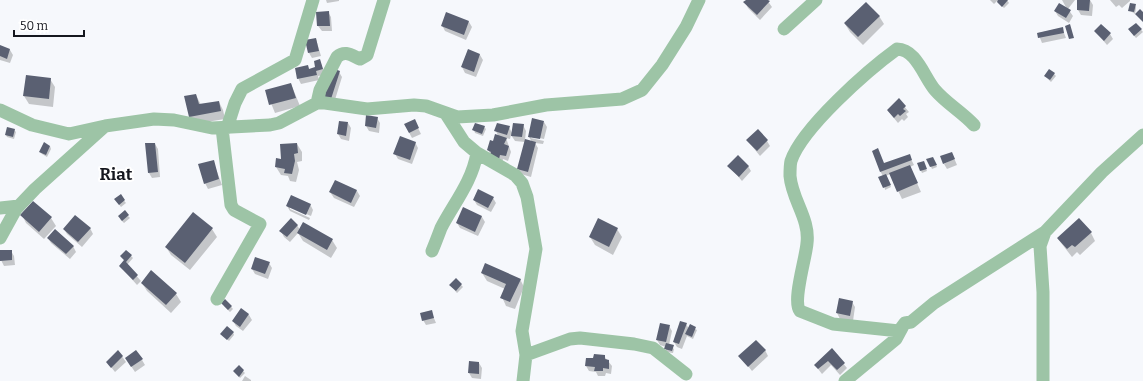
<svg xmlns="http://www.w3.org/2000/svg" width="1143" height="381" font-family="Bitter,serif">
<rect width="100%" height="100%" fill="#f6f8fc"/>
<path fill="#0003" d="M326,0h13v1l-12,2z
M747,0h20l5,7 -12,13 -12,-12 -3,-6z
M990,0h17l2,3 -5,5 -7,-7 -3,3z
M1062,0h13l-7,9 5,7 -4,7 -11,-7 -3,-5 12,-2z
M1078,0h12l3,5 -1,11 -11,-1 -3,-5z
M1110,0h20v1l-8,7 -3,-3 -3,2z
M1135,5l1,3 -1,6 -6,-4z
M328,12l3,5 1,14h-10l-4,-5z
M879,16l5,8 -21,21 -13,-13 -5,-8z
M469,22l3,5 -6,13 -21,-9 -3,-6z
M1136,24l7,8 -7,6 -5,-6z
M1062,28l4,10 -24,5 -4,-10z
M1095,31l15,3 3,5 -6,6z
M316,39l5,17 -9,2 -3,-5z
M0,46l10,4 3,5 -3,8 -10,-3z
M468,50l12,5 3,5 -7,17 -11,-4 -3,-6z
M320,61l5,14 -7,1 1,4 -18,4 -3,-6 10,-11 2,3 6,-2z
M339,72l3,5 -8,26 -6,-2z
M1054,74l2,2 -5,6 -6,-6z
M50,79l5,8 -2,20 -24,-3 -5,-8z
M291,84l9,22 -25,7 -9,-22z
M196,95l5,10 18,-3 4,8 2,9 -31,5 -4,-8z
M899,100l10,12 -3,2 2,3 -4,4 -2,-2 -4,4 -10,-12z
M377,118l3,5 -1,10 -10,-2 -3,-5z
M544,122l3,5 -3,12 -13,-3v2l13,3 -1,3 -8,-1 3,5 -7,29 -10,-3 -3,-5 7,-27 -10,-1 -4,-6 -1,4 -4,-1 5,14 -3,9 -5,-2 -1,5 -11,-9 -3,-5 10,-14 -2,-5 13,-4 3,6 11,-8 3,6 -1,9 7,2 -3,-5z
M348,123l3,5 -2,13 -8,-2 -3,-5z
M405,125l12,1 4,8 -9,4z
M484,127l2,2 -3,7 -8,-3 -1,-3z
M14,130l2,2 -2,7 -7,-2 -1,-2z
M747,140l20,1 3,5 -10,10z
M415,142l3,6 -6,16 -14,-5 -3,-5z
M155,144l3,5 2,28 -8,1 -3,-5z
M297,144l5,8v9l-5,1 2,8 -3,12 -6,-1 -2,-5 -7,-1 -5,-8z
M50,146l1,3 -4,8 -5,-3 -2,-2z
M909,155l5,10 -4,2 11,25 -19,7 -12,-25 -4,2 5,11 -6,3 -2,-14 -3,-5 4,-7z
M954,158l3,7 -10,4 -3,-5z
M928,160h6l3,7 -5,2z
M213,161l9,24 -14,4 -3,-6z
M918,164h6l3,7 -5,2z
M729,166h19l3,5 -9,10z
M357,191l3,5 -6,11 -20,-9 -4,-6z
M120,196l6,7 -5,4 -4,-5z
M493,198l3,5 -5,9 -14,-7 -3,-5z
M310,204l3,6 -2,6 -21,-9v2l20,9 -1,2 -19,-9 -3,-5z
M464,208l18,9 3,5 -7,14 -18,-8 -3,-5z
M22,215l29,3 5,8 -12,13 -18,-16z
M128,216l2,2 -6,5 -4,-4z
M297,225l3,5 32,10 5,8 -6,10 -28,-17 -5,-8 -8,9 -6,-5 -3,-6z
M90,228l3,6 -11,13 -15,-13 -3,-5z
M212,229l5,8 -27,33 -19,-15 -5,-8z
M617,229l5,8 -9,18 -18,-10 -5,-8z
M1091,233l4,8 -15,14 -3,-3 -5,5 -14,-18z
M48,238l25,8 3,6 -6,7 -19,-16z
M11,251l3,5 1,9 -11,1 -3,-6z
M126,251l7,7 -6,7 14,16 -4,4 -17,-19 5,-5 -4,-4z
M269,263l3,5 -4,11 -13,-5 -3,-5z
M152,272l24,22 5,8 -10,11 -24,-22 -5,-8z
M482,273l38,6 4,8 -9,22 -9,-3 -4,-9 3,-8 -18,-8z
M456,279l7,8 -6,6 -7,-8z
M839,299l13,3 3,5 -2,14 -13,-2 -3,-6z
M225,300l8,9 -3,3 -6,-6z
M242,310l7,5 3,5 -9,11 -7,-5 -3,-5z
M431,311l5,12 -10,2 -3,-5z
M686,324l3,5 1,-3 7,4 -4,9 -6,-3 -5,13 -5,-2 -3,-5z
M669,326l3,5 -3,14 5,4 -1,4 -7,-1v-5l-6,-2 -3,-5z
M233,332l1,3 -5,6 -7,-7z
M765,350l3,6 -16,15 -12,-15z
M832,350l15,18 -7,7 -9,-10 -9,9 -7,-9z
M118,351l8,11 -11,10 -8,-10z
M604,356l8,10 -1,8 -5,-1 -1,3h-7l-2,-4 -7,-1 -3,-5 1,-7h7z
M142,360l3,5 -10,7 -6,-9z
M479,363l3,5 -1,11 -9,-1 -3,-5z
M239,367l6,6 -5,5 -6,-7z
M245,376l6,4v1h-9z"/>
<path fill="#5a6072" d="M746,0h22l2,1 -13,14 -14,-13z
M998,0h10l-6,7 -5,-5z
M1077,0h13l-1,11 -12,-1z
M866,2l14,14 -22,21 -14,-14z
M1059,3l12,7 -5,8 -12,-7z
M1130,3l6,1 -2,8 -6,-1z
M1140,9l3,3v10l-8,-8z
M329,11l1,15h-13l-1,-14z
M446,12l23,9 -5,14 -23,-9z
M1136,23l6,6 -8,7 -6,-7z
M1070,24l4,14 -5,1 -4,-13z
M1101,24l10,9 -7,8 -10,-10z
M1063,27l1,6 -26,5 -1,-5z
M316,38l3,13 -11,2 -3,-13z
M0,45l10,4 -3,10 -7,-3z
M468,49l12,5 -6,18 -13,-5z
M320,59l3,10 -7,2 1,4 -20,4 -2,-11 13,-3 1,4 6,-2 -1,-6z
M332,68l8,3 -9,28 -8,-3z
M1049,69l6,4 -5,7 -6,-4z
M26,75l25,3 -2,21 -26,-3z
M291,83l5,15 -27,7 -4,-15z
M196,94l3,10 20,-3 2,10 -32,6 -5,-21z
M899,98l7,8 -3,3 3,2 -6,5 -2,-2 -4,4 -7,-8z
M366,115l12,2 -2,11 -11,-2z
M532,118l12,3 -4,18 -12,-2z
M415,119l4,9 -10,5 -5,-9z
M339,121l9,1 -2,14 -9,-2z
M475,123l10,3 -3,8 -10,-4z
M497,123l13,3 -3,9 -13,-4z
M513,123l11,1 -2,13 -11,-1z
M7,127l8,2 -2,8 -8,-2z
M758,129l10,11 -11,11 -11,-11z
M495,134l12,4 -3,6 5,2 -3,10 -6,-1 -1,4 -9,-3 1,-4 -4,-2 3,-10 3,1z
M400,136l16,6 -6,18 -17,-6z
M525,139l11,3 -8,30 -11,-3z
M44,142l6,4 -4,9 -7,-3z
M145,143h10l3,29 -10,1z
M297,143l1,10 -4,1 1,7 -3,13 -8,-1 1,-4 -10,-2 1,-9 5,1 -1,-15z
M878,148l6,15 26,-9 2,6 -32,12 -8,-21z
M952,152l3,7 -12,5 -3,-8z
M738,155l11,11 -10,11 -12,-11z
M933,157l4,8 -7,2 -4,-8z
M214,160l5,19 -15,5 -6,-20z
M924,161l3,8 -7,2 -3,-8z
M910,165l8,18 -21,9 -8,-19z
M886,174l5,11 -8,3 -5,-11z
M335,180l22,10 -6,13 -22,-11z
M478,189l16,8 -6,11 -15,-8z
M121,194l4,6 -6,5 -5,-6z
M291,195l20,9 -5,11 -20,-9z
M33,201l19,16 -13,15 -19,-17z
M463,207l19,9 -7,16 -19,-9z
M125,210l4,5 -7,6 -4,-5z
M193,212l20,16 -28,35 -20,-16z
M75,215l16,13 -13,14 -15,-13z
M291,218l7,7 -11,12 -8,-6z
M598,218l20,10 -9,19 -20,-10z
M1079,218l13,14 -17,15 -3,-2 -5,4 -10,-11z
M303,222l30,17 -6,11 -30,-17z
M55,229l19,17 -8,8 -19,-16z
M0,250h12v10l-12,1z
M126,250l6,5 -6,7 12,13 -5,5 -14,-14 5,-6 -4,-4z
M255,257l15,5 -5,12 -14,-5z
M485,263l36,16 -11,23 -10,-4 6,-14 -25,-11z
M151,270l26,23 -11,12 -25,-22z
M456,278l6,6 -6,7 -7,-6z
M839,298l14,3 -3,15 -14,-3z
M225,299l7,7 -4,4 -7,-7z
M241,308l8,6 -9,13 -8,-6z
M432,310l2,8 -12,3 -2,-8z
M680,321l7,2 -8,21 -6,-2z
M660,323l10,2 -4,17 -10,-2z
M690,324l6,3 -4,10 -7,-3z
M227,326l7,6 -7,8 -7,-6z
M756,340l10,10 -18,17 -10,-11z
M666,343l8,2 -2,6 -8,-2z
M832,348l13,15 -8,7 -9,-9 -10,8 -4,-4z
M118,350l5,6 -12,12 -5,-6z
M136,350l7,9 -12,8 -6,-9z
M594,354l11,1v4l4,1v9l-6,-1v3h-9l1,-4 -10,-1 1,-8h7z
M469,361l10,1v12l-11,-1z
M239,365l5,5 -5,7 -6,-6z"/>
<g fill="none" stroke-linecap="round" stroke-linejoin="round">
<path stroke="#9dc4a6" stroke-width="13" d="M784,29l32,-29
M317,103l3,-13 17,-33c8,-7 14,-2 23,2l7,-4 17,-55
M0,110l32,15 37,9 36,-8 49,-7 20,1 38,8 58,-3 9,-2 38,-20h8l42,6 47,-4 12,1 31,11 36,-2 53,-10 76,-6 20,-9 20,-25 24,-38 13,-27
M446,114l18,28 13,11 38,22 7,8 5,14 9,52 -14,82 4,24 -3,26
M974,125c-12,-13 -28,-22 -39,-35 -11,-13 -19,-41 -38,-41 -29,21 -95,79 -106,112 -1,4 -1,10 -1,15 2,24 20,43 17,67 -1,15 -15,58 -7,68l33,13 66,7 6,-8 6,-1 23,-19 111,-71 57,-60 41,-37
M227,128l8,-25 7,-14 53,-29 18,-60
M0,208l19,-2
M0,238l16,-29 19,-20 69,-62
M432,251c3,-7 6,-15 9,-23 13,-25 31,-46 36,-75
M217,299l43,-75 -26,-14 -3,-5 -9,-77
M526,355l44,-16 10,-1 54,6 19,4 33,26
M845,381l51,-42 7,-13
M1043,381v-89l-3,-46 5,-14"/>
</g>
<g text-anchor="middle" stroke-width="4" stroke-linejoin="round" paint-order="stroke">
<g font-size="17" font-weight="bold" fill="#15171f" stroke="#fff">
<text x="116" y="180">Riat</text>
</g>
</g>
<path d="M14 30v6h70v-6" fill="none" stroke="#15171f" stroke-width="2"/>
<text x="20" y="30" font-size="12" fill="#15171f" stroke="#ffffff" stroke-width="3" paint-order="stroke">50 m</text>
</svg>
